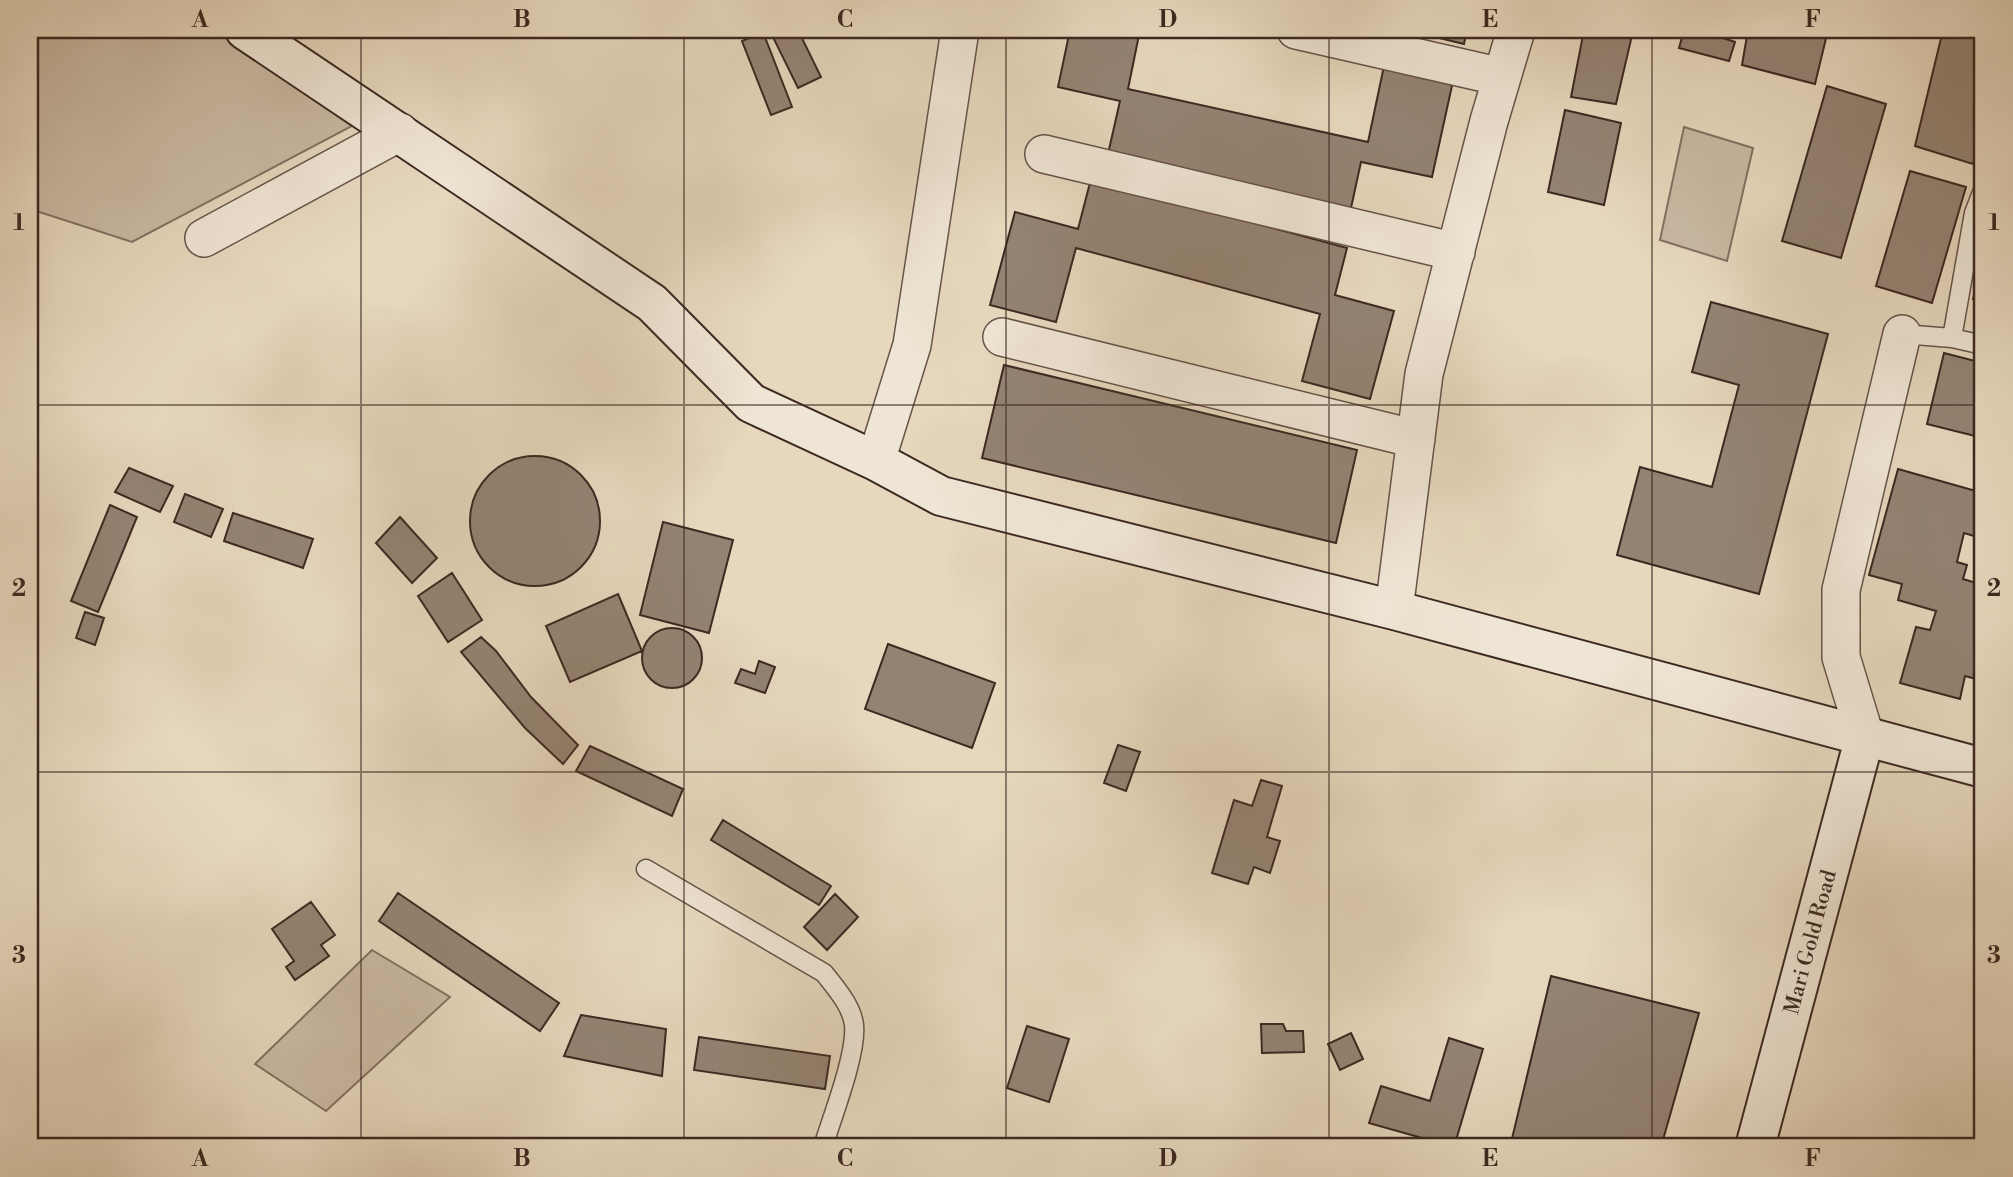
<svg xmlns="http://www.w3.org/2000/svg" width="2013" height="1177" font-family="'Libre Bodoni',serif">
<rect width="100%" height="100%" fill="#e6d7bd"/>
<filter id="stains"><feTurbulence type="fractalNoise" baseFrequency=".00286" numOctaves="4"/><feColorMatrix values="0 0 0 0 .2 0 0 0 0 .09 0 0 0 0 .02 0 0 0 .5 -.17"/></filter>
<radialGradient id="worn" r=".72"><stop offset=".6" stop-color="#630" stop-opacity="0"/><stop offset="1" stop-color="#630" stop-opacity=".3"/></radialGradient>
<path fill="#c9b9a3" stroke="#827162" stroke-width="2" d="M30,30h153l40,6 129,90 -220,116 -102,-33z
M1684,127l69,21 -26,113 -67,-21z
M372,950l78,47 -124,114 -71,-47z"/>
<path fill="#948373" stroke="#3c2922" stroke-width="2" d="M777,30h21l23,47 -23,11 -27,-55z
M1070,30h70l-12,59 240,53 16,-76 69,15 -21,96 -71,-15 -10,46 -243,-54 12,-53 -62,-14z
M1406,30h61l-3,14z
M1584,30l49,1 -17,73 -45,-7z
M1684,30h41l-2,8 12,4 -6,19 -50,-13z
M1748,30h80l-13,54 -73,-19z
M1943,30l40,9v83l-10,42 -58,-18z
M763,32l29,75 -21,8 -29,-74z
M1827,86l59,18 -45,154 -59,-17z
M1565,110l56,13 -17,82 -56,-13z
M1910,171l56,16 -34,116 -56,-17z
M1091,179l256,69 -12,47 59,16 -24,88 -68,-18 18,-67 -244,-66 -20,74 -66,-17 25,-93 63,17z
M1983,260v42l-10,-3z
M1711,302l117,32 -69,260 -142,-39 23,-88 72,20 27,-102 -47,-13z
M1944,353l39,10v75l-56,-14z
M1004,365l353,85 -21,93 -354,-85z
M470 521a65 65 0 1 1 130 0a65 65 0 1 1-130 0Z
M129,468l44,18 -13,26 -45,-20z
M1898,469l85,24v11l-9,32 -10,-3 -7,29 10,3 -4,14 20,6v96l-18,-5 -5,23 -60,-16 16,-56 14,3 6,-19 -38,-11 4,-16 -33,-9z
M185,494l38,15 -12,28 -37,-15z
M110,505l27,12 -39,95 -27,-11z
M233,513l80,26 -10,29 -79,-27z
M400,517l37,41 -25,25 -36,-40z
M663,522l70,18 -24,93 -69,-18z
M452,573l30,47 -34,22 -30,-46z
M618,594l24,57 -72,31 -24,-56z
M85,612l19,6 -9,27 -19,-7z
M642 658a30 30 0 1 1 60 0a30 30 0 1 1-60 0Z
M481,637l15,14 35,46 47,48 -15,19 -38,-36 -64,-76z
M888,644l107,39 -23,65 -107,-39z
M759,661l16,6 -10,26 -30,-10 6,-14 14,5z
M1118,745l22,7 -14,39 -22,-8z
M590,746l93,43 -11,27 -96,-45z
M1261,780l21,6 -15,51 13,4 -10,32 -16,-6 -6,17 -36,-11 22,-73 18,6z
M723,820l108,66 -12,19 -108,-65z
M398,893l161,110 -19,28 -161,-110z
M835,894l23,23 -31,33 -23,-23z
M311,902l24,33 -14,10 8,11 -34,24 -9,-13 8,-6 -22,-32z
M1551,976l148,37 -38,134h-151z
M581,1015l85,14 -4,47 -98,-20z
M1261,1024h22l3,7h17l1,21 -42,1z
M1027,1026l42,13 -20,63 -42,-14z
M1351,1033l12,26 -23,11 -12,-26z
M699,1037l131,19 -5,33 -131,-19z
M1449,1038l34,11 -29,98 -85,-24 12,-37 49,15z"/>
<g fill="none" stroke-linecap="round" stroke-linejoin="round">
<defs>
<path id="lane" d="M1902,334l50,4 31,7
M1952,338l22,-125 9,-23
M646,869l178,104c11,14 28,33 30,52 3,29 -22,92 -31,122"/>
<path id="street" d="M1296,30l206,47
M1044,154l412,98
M204,238l196,-106
M1002,337l414,102
M876,461l36,-116 48,-315
M1394,610l30,-236 65,-253 27,-91
M1865,736l-24,-79v-67l61,-256"/>
<path id="secondary" d="M245,30l407,273 99,100 125,58 65,35 453,114 589,158
M1755,1147l110,-411"/>
</defs>
<use href="#lane" stroke="#665449" stroke-width="21"/>
<use href="#street" stroke="#665449" stroke-width="40"/>
<use href="#secondary" stroke="#3c2922" stroke-width="42"/>
<use href="#lane" stroke="#efe5d4" stroke-width="18"/>
<use href="#street" stroke="#efe5d4" stroke-width="37"/>
<use href="#secondary" stroke="#efe5d4" stroke-width="38"/>
</g>
<path fill="none" stroke="#3c2922" stroke-width="2" stroke-opacity="0.55" d="M361,30v1117M684,30v1117M1006,30v1117M1329,30v1117M1652,30v1117M30,405h1953M30,772h1953"/>
<g text-anchor="middle" stroke-width="7" stroke-linejoin="round" paint-order="stroke">
<g font-size="21" fill="#3c2922" stroke="#efe5d4">
<text transform="translate(1810 942) rotate(-75)" y="7">Mari Gold Road</text>
</g>
</g>
<rect width="2013" height="1177" fill="none" stroke="#e6d7bd" stroke-width="77"/>
<rect x="38" y="38" width="1936" height="1100" fill="none" stroke="#3c2922" stroke-width="2.5"/>
<g font-size="23" text-anchor="middle" font-weight="bold" fill="#3c2922">
<text x="200" y="27">A</text>
<text x="522" y="27">B</text>
<text x="845" y="27">C</text>
<text x="1168" y="27">D</text>
<text x="1490" y="27">E</text>
<text x="1813" y="27">F</text>
<text x="19" y="230">1</text>
<text x="1994" y="230">1</text>
<text x="19" y="596">2</text>
<text x="1994" y="596">2</text>
<text x="19" y="963">3</text>
<text x="1994" y="963">3</text>
<text x="200" y="1166">A</text>
<text x="522" y="1166">B</text>
<text x="845" y="1166">C</text>
<text x="1168" y="1166">D</text>
<text x="1490" y="1166">E</text>
<text x="1813" y="1166">F</text>
</g>
<rect width="100%" height="100%" filter="url(#stains)"/>
<rect width="100%" height="100%" fill="url(#worn)"/>
</svg>
